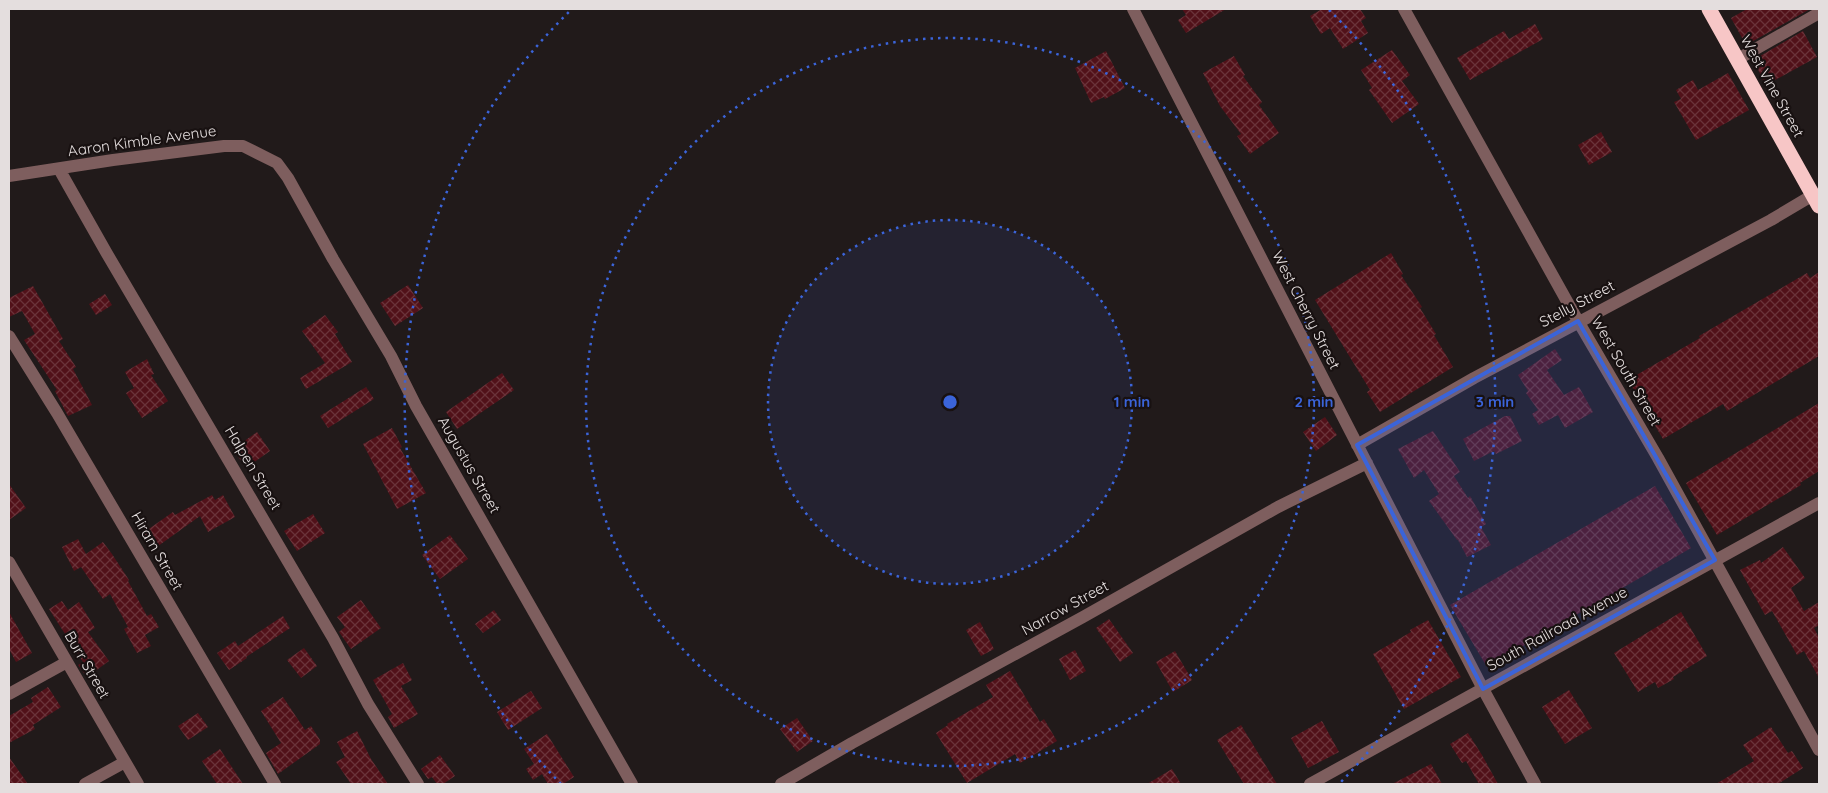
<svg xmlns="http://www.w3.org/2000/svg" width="1828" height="793" font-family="Quicksand,sans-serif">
<defs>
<pattern id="building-cross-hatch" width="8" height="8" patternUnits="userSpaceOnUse" patternTransform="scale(1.25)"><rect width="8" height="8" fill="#511119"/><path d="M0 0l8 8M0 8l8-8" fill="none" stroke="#6a333a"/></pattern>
</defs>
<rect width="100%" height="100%" fill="#211a1a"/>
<path fill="url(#building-cross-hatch)" d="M1182,9h44l-40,24 -8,-13 8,-5z
M1322,9h38l6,9 -5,3 7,12 -25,16 -13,-21 -9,6 -11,-18z
M1747,9h63l-64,36 -15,-27z
M1535,24l8,15 -73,41 -13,-22 47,-27 5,8z
M1803,31l14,26 -51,28 -11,-21 2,-1 -2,-4z
M1392,50l18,25 -8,6 17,23 -27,19 -23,-33 3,-2 -11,-18z
M1106,51l19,37 -20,11 -1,-2 -13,6 -16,-35z
M1234,56l11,19 -2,1 19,26 -3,3 20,28 -29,21 -13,-18 4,-2 -21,-28 -17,-33z
M1728,73l21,37 -53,30 -22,-38 7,-3 -5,-9 17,-10 5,10z
M1601,132l11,20 -23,13 -11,-20z
M1391,253l12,21 -2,1 21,32 -2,1 16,26 -2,1 19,32 -73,45 -13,-20 3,-2 -55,-90z
M1819,272v84l-92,55 -4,-7 -60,35 -35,-59 72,-42 -1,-2 108,-63 3,5z
M408,285l15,23 -28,18 -15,-23z
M33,286l30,53 -4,2 17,26 -3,2 19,36 -24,11 -13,-25 2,-1 -33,-50 11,-6 -13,-23 -13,6v-19z
M105,294l7,11 -16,10 -7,-11z
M325,315l13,17 -3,2 17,28 -46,27 -6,-11 25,-15 -23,-32z
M1555,349l7,11 -15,10 17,25 15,-8 14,25 -28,16 -7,-13 -19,10 -7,-11 6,-4 -12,-17 2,-2 -10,-16z
M147,359l7,15 -3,1 17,26 -26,17 -16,-25 8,-5 -9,-16z
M502,373l12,17 -57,39 -11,-17z
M366,387l8,12 -46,29 -8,-12z
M1819,403v68l-19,12 1,2 -84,50 -31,-52z
M1505,416h5l12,25 -26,13 -2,-3 -20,10 -11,-22z
M1325,417l12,18 -21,16 -13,-19z
M392,428l10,19 -2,1 26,45 -29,16 -34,-65z
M1433,431l27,41 -6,4 14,22 2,-2 16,28 -5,3 10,18 -24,12 -9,-17h-1l-28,-39 10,-7 -15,-24 -10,8 -16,-29z
M257,432l13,19 -24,17 -13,-19z
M9,484l17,24 -17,12z
M1655,486l36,62 -204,119 -37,-62z
M212,495l3,5 8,-5 12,22 -27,15 -8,-16 -46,33 -11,-16 30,-21 2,3z
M313,514l12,19 -28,18 -13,-20z
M450,535l18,24 -28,20 -18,-24z
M78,539l8,15 17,-12 9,12 17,26 -1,1 19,35 4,-2 8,13 -14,8 6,11 -14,7 -13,-24 4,-2 -18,-33 -7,5 -22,-32 -7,4 -12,-24z
M1783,547l22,31 -14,10 13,23 15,-9v23l-5,3 5,10v40l-15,-27 -7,4 -25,-44 -7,4 -25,-45 20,-10 1,3z
M361,600l20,28 -30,21 -12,-17 6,-5 -8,-10z
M62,601l6,9 11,-8 16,26 -7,4 21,29 -22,16 -9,-12 5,-3 -34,-53z
M494,610l7,10 -18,13 -8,-9z
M9,612l23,41 -16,9 -7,-13z
M1681,612l26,44 -34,21 1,2 -16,9 -3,-6 -17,10 -24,-39z
M283,616l7,12 -44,29 1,1 -18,12 -12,-17 18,-12 3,5z
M1109,619l24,34 -13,9 -24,-34z
M1428,620l33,57 -57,32 -31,-55 38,-22 -1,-2z
M980,622l14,27 -13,7 -15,-26z
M304,648l13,18 -16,12 -14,-18z
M1075,650l11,21 -16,9 -11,-21z
M1175,651l17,29 -19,12 -17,-30z
M403,663l9,17 -11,6 17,28 -24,14 -6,-11 4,-3 -19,-34z
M1010,671l30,51 4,-3 13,22 -37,22 -5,-9 -48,29 -31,-50 12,-8 -1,-1 46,-27 -7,-12z
M48,687l13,20 -28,18 2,4 -26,14v-27l24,-14 -2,-4z
M1569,690l23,38 -27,16 -23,-37z
M531,691l11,17 -34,22 -11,-18z
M283,697l22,33 6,-4 9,14v4l-42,30 -12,-21 15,-10 -20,-32z
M198,713l10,14 -20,13 -10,-14z
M797,718l16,23 -16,11 -17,-23z
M1322,721l17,31 -31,16 -17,-30z
M1241,725l36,59h-33l-27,-44z
M1771,727l17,26 4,-2 11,17 -25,16h-62l38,-23 -11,-16z
M357,731l14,28 17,25h-37l-15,-22 9,-5 -8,-15z
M1468,733l14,22 16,29h-19l-13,-23 -4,2 -12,-19z
M547,734l27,43 -11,7h-15l-6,-10 -9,6 -7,-11 8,-5 -10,-15z
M220,749l23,35h-26l-15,-23z
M440,755l15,21 -12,8h-6l-5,-7 -4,2 -7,-10z
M9,757l19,27h-19z
M1431,764l11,20h-50z
M1172,769l9,15h-34z"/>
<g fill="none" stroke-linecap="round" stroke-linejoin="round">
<path stroke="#7e5e5e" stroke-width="12" d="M1133,9l350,680 52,95
M1404,9l174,312 80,137 161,292
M1738,59l81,-46
M59,169l47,83 227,386 35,66 50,80
M9,176l104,-16 111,-14h19l34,17 11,15 45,81 58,97 25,50 216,378
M9,336l48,77 218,371
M1357,445l117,-67 297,-158 42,-25
M9,562l129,222
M9,694l58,-32
M85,784l40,-22
M781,784l71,-41 231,-126 195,-110 89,-44
M1310,784l509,-281"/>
<path stroke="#f7c6c6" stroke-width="15" d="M1709,9l110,197"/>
</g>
<path fill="#3b64d9" fill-opacity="0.2" stroke="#3b64d9" stroke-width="4" stroke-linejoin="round" d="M1578,321l137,239 -232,129 -126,-244z"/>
<circle cx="950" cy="402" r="182" fill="#3b64d9" fill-opacity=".12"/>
<g fill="none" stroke="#3b64d9" stroke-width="2.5" stroke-dasharray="2.5 5">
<circle cx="950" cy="402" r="182"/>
<circle cx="950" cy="402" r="364"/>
<path d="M561 784A545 545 0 0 1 571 10M1329 10A545 545 0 0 1 1339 784"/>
</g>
<g text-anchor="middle" stroke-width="4.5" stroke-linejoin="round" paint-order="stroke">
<g font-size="15" fill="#e4dede" stroke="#181111">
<text transform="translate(1772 86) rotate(61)" y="5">West Vine Street</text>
<text transform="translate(142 141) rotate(-8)" y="5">Aaron Kimble Avenue</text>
<text transform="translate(1577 304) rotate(-28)" y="5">Stelly Street</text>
<text transform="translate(1306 310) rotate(63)" y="5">West Cherry Street</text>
<text transform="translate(1626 371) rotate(60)" y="5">West South Street</text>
<text transform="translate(469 465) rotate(60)" y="5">Augustus Street</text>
<text transform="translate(253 468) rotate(59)" y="5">Halpen Street</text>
<text transform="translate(157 551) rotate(60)" y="5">Hiram Street</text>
<text transform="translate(1065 608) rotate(-29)" y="5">Narrow Street</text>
<text transform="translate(1557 629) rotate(-29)" y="5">South Railroad Avenue</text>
<text transform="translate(87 665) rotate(60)" y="5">Burr Street</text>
</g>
</g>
<circle cx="950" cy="402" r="8" fill="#3b64d9" stroke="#181111" stroke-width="2.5"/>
<g font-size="15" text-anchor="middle" font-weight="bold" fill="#3b64d9" stroke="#181111" stroke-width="4.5" stroke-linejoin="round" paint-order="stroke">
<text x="1132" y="407">1 min</text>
<text x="1314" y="407">2 min</text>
<text x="1495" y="407">3 min</text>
</g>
<rect width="1828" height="793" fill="none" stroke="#e4dede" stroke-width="20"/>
</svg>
